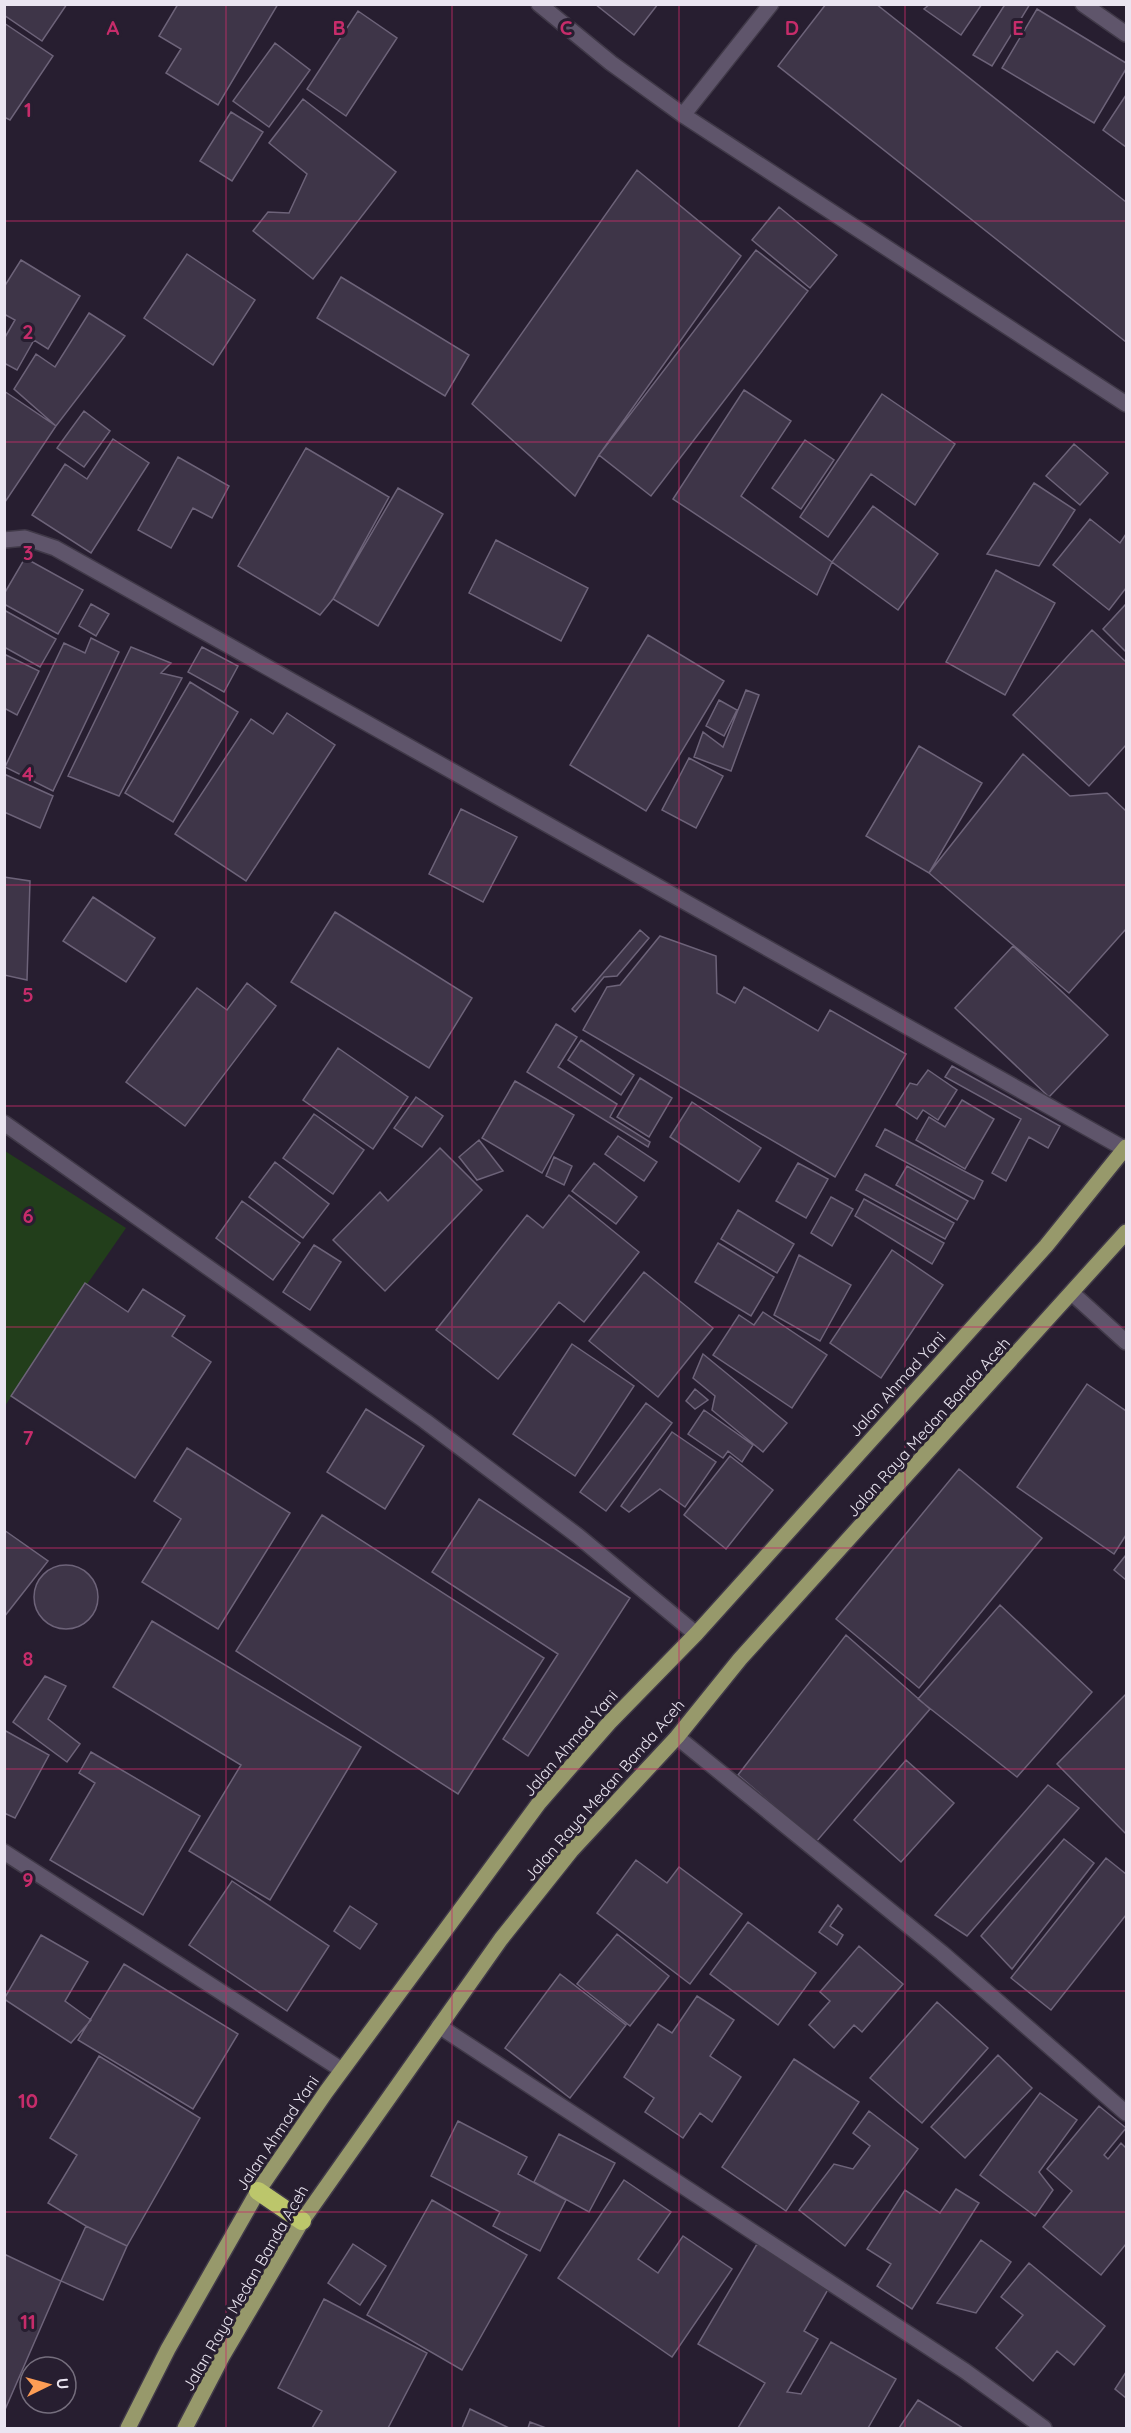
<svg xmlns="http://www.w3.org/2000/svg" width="1131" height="2433" font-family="Quicksand,sans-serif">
<rect width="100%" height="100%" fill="#271e30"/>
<path fill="#223e1b" d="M5,1151l121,77 -79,114 -42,64z"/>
<path fill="#3e3548" stroke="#6d6379" stroke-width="1.5" d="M4,4h63l-25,37 -38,-26z
M178,4h100l-60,101 -52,-32 15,-24 -22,-13z
M595,4h63l-24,31z
M826,4h50l250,198v140l-348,-276z
M930,4h52l-21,31 -37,-26z
M1001,4h29l-38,62 -19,-11 31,-49z
M1037,9l89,54v6l-32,54 -92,-55z
M358,11l39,27 -51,78 -39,-27z
M4,23l49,33 -43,64 -6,-3z
M275,43l35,27 -41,57 -36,-26z
M1126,95v52l-23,-17z
M303,99l93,73 -83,107 -60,-48 15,-19 21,1 18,-39 -38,-31z
M231,112l32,20 -31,49 -32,-20z
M637,170l104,86 -142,199 -24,41 -103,-92z
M779,207l58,48 -27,33 -58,-48z
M756,250l52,41 -157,205 -52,-41z
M187,254l68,46 -42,65 -69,-47z
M21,260l59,36 -32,53 -14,-9 -17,30 -13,-7v-24l11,-19 -11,-6v-27z
M341,277l128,78 -24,41 -128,-78z
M89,313l36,23 -69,90 -42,-37 22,-35 19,13z
M744,390l47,31 -50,75 91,66 -15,33 -144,-96z
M4,391l52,35 -51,76h-1z
M882,394l73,50 -40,61 -44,-31 -43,63 -28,-20z
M84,411l26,20 -26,36 -27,-19z
M113,439l36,24 -58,90 -59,-38 33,-51 22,15z
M805,440l29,20 -33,49 -29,-21z
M1074,444l34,29 -28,32 -34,-29z
M306,448l83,49 -56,102 -13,16 -82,-49z
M178,457l51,29 -17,32 -19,-10 -22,40 -33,-18z
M1034,483l41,27 -36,56 -52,-12z
M398,488l45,26 -65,112 -45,-27z
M873,506l65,48 -40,56 -66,-48z
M1090,519l30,24 6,-9v54l-17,22 -56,-45z
M496,540l92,48 -27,53 -92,-48z
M25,558l58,32 -25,44 -54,-30v-10z
M996,570l59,33 -50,92 -59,-33z
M91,604l18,10 -13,22 -17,-10z
M1126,604v48l-23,-23z
M4,610l52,29 -16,28 -36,-20z
M1092,630l34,32v83l-37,41 -76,-71z
M648,635l76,46 -78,130 -76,-46z
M91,638l28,14 -66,139 -48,-24 59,-124 21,10z
M131,647l40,16 -10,10 21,5 -63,118 -51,-20z
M202,647l36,19 -14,26 -36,-20z
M4,654l35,17 -22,44 -13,-7z
M190,682l48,30 -65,110 -48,-29z
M746,690l13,5 -28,76 -37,-14 9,-25 20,15z
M719,700l18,10 -13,26 -18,-10z
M287,713l48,32 -89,136 -71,-47 76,-115 22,15z
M919,746l63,37 -53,90 -63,-37z
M1023,754l47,42 37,-3 19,18v118l-57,64 -140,-120z
M689,758l34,18 -27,52 -34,-18z
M4,774l49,22 -13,32 -36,-16z
M461,809l56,28 -34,65 -54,-28z
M4,877l26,4 -3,99 -23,-5z
M93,897l62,41 -29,44 -63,-41z
M335,912l137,86 -43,70 -138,-86z
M640,930l9,8 -32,38 -13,1 -29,35 -3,-3z
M660,936l56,20 1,37 18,10 9,-16 74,44 12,-21 76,44 -71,123 -252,-147 24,-43 13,-2z
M1013,946l95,89 -59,62 -94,-89z
M247,983l29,23 -91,120 -59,-44 71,-94 30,22z
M556,1024l21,13 -19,30 59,37 -7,13 40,25 -2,5 -121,-75z
M581,1040l53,35 -13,20 -53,-35z
M338,1048l70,49 -35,52 -70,-49z
M952,1066l108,60 -12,22 -19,-11 -23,44 -14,-8 29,-54 -76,-42z
M928,1070l29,20 -19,30 -15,-10 -6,9 -21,-14 14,-22 7,2z
M640,1078l32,20 -23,39 -32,-20z
M515,1081l59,34 -32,58 -60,-35z
M416,1097l27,19 -21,31 -28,-19z
M962,1100l32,19 -29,50 -49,-29 13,-23 16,10z
M692,1102l69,46 -22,34 -69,-45z
M314,1114l50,36 -31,44 -50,-36z
M885,1129l98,52 -9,18 -98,-53z
M618,1136l39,26 -13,19 -39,-27z
M479,1140l24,31 -26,9 -18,-23z
M440,1148l42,42 -97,101 -52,-51 47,-48 8,9z
M554,1157l18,9 -8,19 -18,-9z
M275,1162l54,42 -26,34 -54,-41z
M594,1163l43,34 -21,27 -44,-33z
M798,1163l30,16 -22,39 -30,-17z
M907,1166l61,35 -11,19 -61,-35z
M865,1174l89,49 -9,16 -89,-49z
M569,1195l70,57 -55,70 -25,-20 -61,77 -62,-49 91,-115 16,13z
M831,1197l22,12 -21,37 -21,-13z
M864,1199l80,44 -12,21 -77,-48z
M242,1201l58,42 -27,37 -57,-42z
M738,1210l56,34 -17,29 -56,-34z
M718,1243l56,34 -23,39 -56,-34z
M314,1245l27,17 -31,48 -27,-18z
M892,1250l51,35 -62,93 -51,-35z
M799,1255l52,30 -31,56 -46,-26z
M644,1272l69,56 -55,69 -69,-56z
M85,1283l43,29 15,-23 42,27 -13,20 39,26 -76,116 -124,-82z
M763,1312l64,43 -35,53 -79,-53 26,-40 15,10z
M572,1344l62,42 -59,90 -62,-42z
M703,1354l84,69 -24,29 -51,-42 3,-14 -22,-18z
M1087,1384l39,27v124l-12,19 -97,-67z
M695,1389l13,11 -13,9 -9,-8z
M646,1403l26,20 -66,88 -26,-19z
M366,1409l58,37 -39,63 -58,-37z
M704,1410l49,35 -11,17 -14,-11 -5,7 -35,-24z
M672,1432l44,30 -31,45 -25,-18 -31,23 -8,-6z
M187,1448l103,65 -72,116 -76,-47 39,-63 -27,-18z
M730,1456l43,34 -47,59 -42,-34z
M959,1469l83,69 -123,150 -83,-69z
M479,1499l151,99 -102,158 -25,-17 55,-85 -126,-82z
M322,1515l222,143 -86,136 -222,-143z
M4,1530l44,31 -44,56z
M1126,1555v25l-12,-10z
M34 1597a32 32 0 1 1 64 0a32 32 0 1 1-64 0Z
M1000,1605l92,87 -75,85 -99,-78z
M152,1621l209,126 -91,153 -81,-49 52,-86 -128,-78z
M846,1635l84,74 -114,133 -78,-67z
M45,1676l21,10 -18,33 32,25 -13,18 -54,-40z
M1126,1694v140l-69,-70z
M4,1730l45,25 -34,63 -11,-5z
M91,1752l109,64 -57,99 -93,-55 45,-77 -16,-10z
M906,1760l48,43 -53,59 -47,-42z
M1048,1785l31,23 -112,128 -32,-21z
M1064,1839l30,24 -82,106 -31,-33z
M1106,1858l20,16v41l-75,95 -40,-32z
M636,1860l31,23 12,-16 63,47 -52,70 -93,-71z
M232,1881l97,65 -42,65 -98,-66z
M838,1905l4,4 -12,17 13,9 -6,10 -18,-13z
M350,1906l27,18 -17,25 -26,-18z
M748,1922l68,51 -38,52 -68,-51z
M617,1934l52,42 -39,50 -53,-42z
M41,1935l47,27 -23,39 26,19 -20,23 -67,-44z
M859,1946l44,38 -41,48 -8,-7 -20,23 -25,-23 21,-24 -10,-9z
M124,1964l114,70 -45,75 -115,-69z
M560,1974l66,51 -56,73 -65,-50z
M697,1996l37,24 -24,36 31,21 -29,45 -12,-9 -17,25 -38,-26 9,-14 -30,-21 34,-53 14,9z
M937,2002l51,46 -66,75 -52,-45z
M998,2055l34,33 -67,70 -34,-31z
M99,2056l101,62 -73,128 -41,-20 -38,-23 29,-48 -27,-17z
M794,2059l65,43 -73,109 -64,-44z
M1040,2093l37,27 -38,52 14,18 -18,26 -55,-41z
M1099,2106l27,22 -22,27 4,4 13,-16 5,5v96l-25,31 -58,-48 29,-36 -25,-22z
M869,2111l49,38 -73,97 -46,-36 35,-46 19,5 17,-23 -17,-13z
M458,2121l69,36 -9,17 48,26 -26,51 -47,-25 7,-14 -69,-36z
M559,2134l56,29 -26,49 -55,-30z
M624,2180l47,32 -33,47 20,14 25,-37 49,33 -60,88 -114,-79z
M956,2189l23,14 -67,106 -35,-23 14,-22 -24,-15 38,-59 35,23z
M432,2200l95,55 -65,115 -95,-55z
M86,2226l41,20 -24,54 -42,-19z
M981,2240l30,22 -35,51 -39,-10z
M353,2244l33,22 -26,39 -32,-22z
M757,2244l73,42 -26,45 14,8 -31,53 14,2 30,-52 65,37 -28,49h-130l27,-45 -67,-39z
M4,2254l57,27 -57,131z
M1029,2263l76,63 -31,39 -17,-14 -24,30 -37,-33 27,-33 -22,-18z
M324,2299l103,54 -39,75h-76l10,-17 -44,-23z
M1126,2372v26l-11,-9z
M918,2400l45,28h-64z
M470,2409l39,19h-47z
M530,2422l16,6h-18z"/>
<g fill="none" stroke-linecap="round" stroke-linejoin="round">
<defs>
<path id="street" d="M1083,4l43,30
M683,115l88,-111
M4,540l21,-2 30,10 1070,601
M4,1123l421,298 153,115 118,98
M1073,1294l53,48
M677,1737l265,216 184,160
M4,1852l338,218
M439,2026l526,345 79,57"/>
<path id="secondary" d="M539,4l72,59 72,52 443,289"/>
<path id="primary" d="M128,2428l40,-79 90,-158 68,-99 213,-289 70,-80 87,-89 350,-388 80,-99
M185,2428l37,-71 80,-136 199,-282 70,-88 106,-114 63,-78 386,-427"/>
<path id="highway" d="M258,2191l44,30"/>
</defs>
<use href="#street" stroke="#403948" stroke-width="18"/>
<use href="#secondary" stroke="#403948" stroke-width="18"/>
<use href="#primary" stroke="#403948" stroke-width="18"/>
<use href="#highway" stroke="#403948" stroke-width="21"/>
<use href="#street" stroke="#5f556b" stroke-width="15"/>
<use href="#secondary" stroke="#5f556b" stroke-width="15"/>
<use href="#primary" stroke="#97996b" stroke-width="15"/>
<use href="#highway" stroke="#bcc66b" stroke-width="18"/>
</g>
<path fill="none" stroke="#c62c6a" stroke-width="1.5" stroke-opacity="0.55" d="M226,4v2424M452,4v2424M679,4v2424M905,4v2424M4,221h1122M4,442h1122M4,664h1122M4,885h1122M4,1106h1122M4,1327h1122M4,1548h1122M4,1769h1122M4,1991h1122M4,2212h1122"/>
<g text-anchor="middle" stroke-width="6" stroke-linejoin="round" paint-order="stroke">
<g font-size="16" fill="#eae5f1" stroke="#271e30">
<text transform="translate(897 1384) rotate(-48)" y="6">Jalan Ahmad Yani</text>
<text transform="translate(928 1427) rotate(-48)" y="6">Jalan Raya Medan Banda Aceh</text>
<text transform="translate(570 1743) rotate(-49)" y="6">Jalan Ahmad Yani</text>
<text transform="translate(604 1790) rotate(-49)" y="6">Jalan Raya Medan Banda Aceh</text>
<text transform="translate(277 2133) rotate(-56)" y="6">Jalan Ahmad Yani</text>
<text transform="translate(245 2288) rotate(-60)" y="6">Jalan Raya Medan Banda Aceh</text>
</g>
</g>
<g font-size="20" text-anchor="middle" font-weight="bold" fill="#c62c6a" stroke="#271e30" stroke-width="6" stroke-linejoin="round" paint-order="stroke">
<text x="113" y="35">A</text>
<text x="339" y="35">B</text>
<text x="566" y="35">C</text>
<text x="792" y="35">D</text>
<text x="1018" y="35">E</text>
<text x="28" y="117">1</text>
<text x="28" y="339">2</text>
<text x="28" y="560">3</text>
<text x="28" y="781">4</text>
<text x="28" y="1002">5</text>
<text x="28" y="1223">6</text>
<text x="28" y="1445">7</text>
<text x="28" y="1666">8</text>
<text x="28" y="1887">9</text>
<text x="28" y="2108">10</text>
<text x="28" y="2329">11</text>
</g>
<rect width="1131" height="2433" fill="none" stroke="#eae5f1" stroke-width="12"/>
<g transform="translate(48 2385) rotate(85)"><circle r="28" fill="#271e30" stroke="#756e7d" stroke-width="1.5"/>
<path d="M0-4.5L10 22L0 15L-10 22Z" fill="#fd9d55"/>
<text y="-9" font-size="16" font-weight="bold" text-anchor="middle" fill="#eae5f1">U</text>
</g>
</svg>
